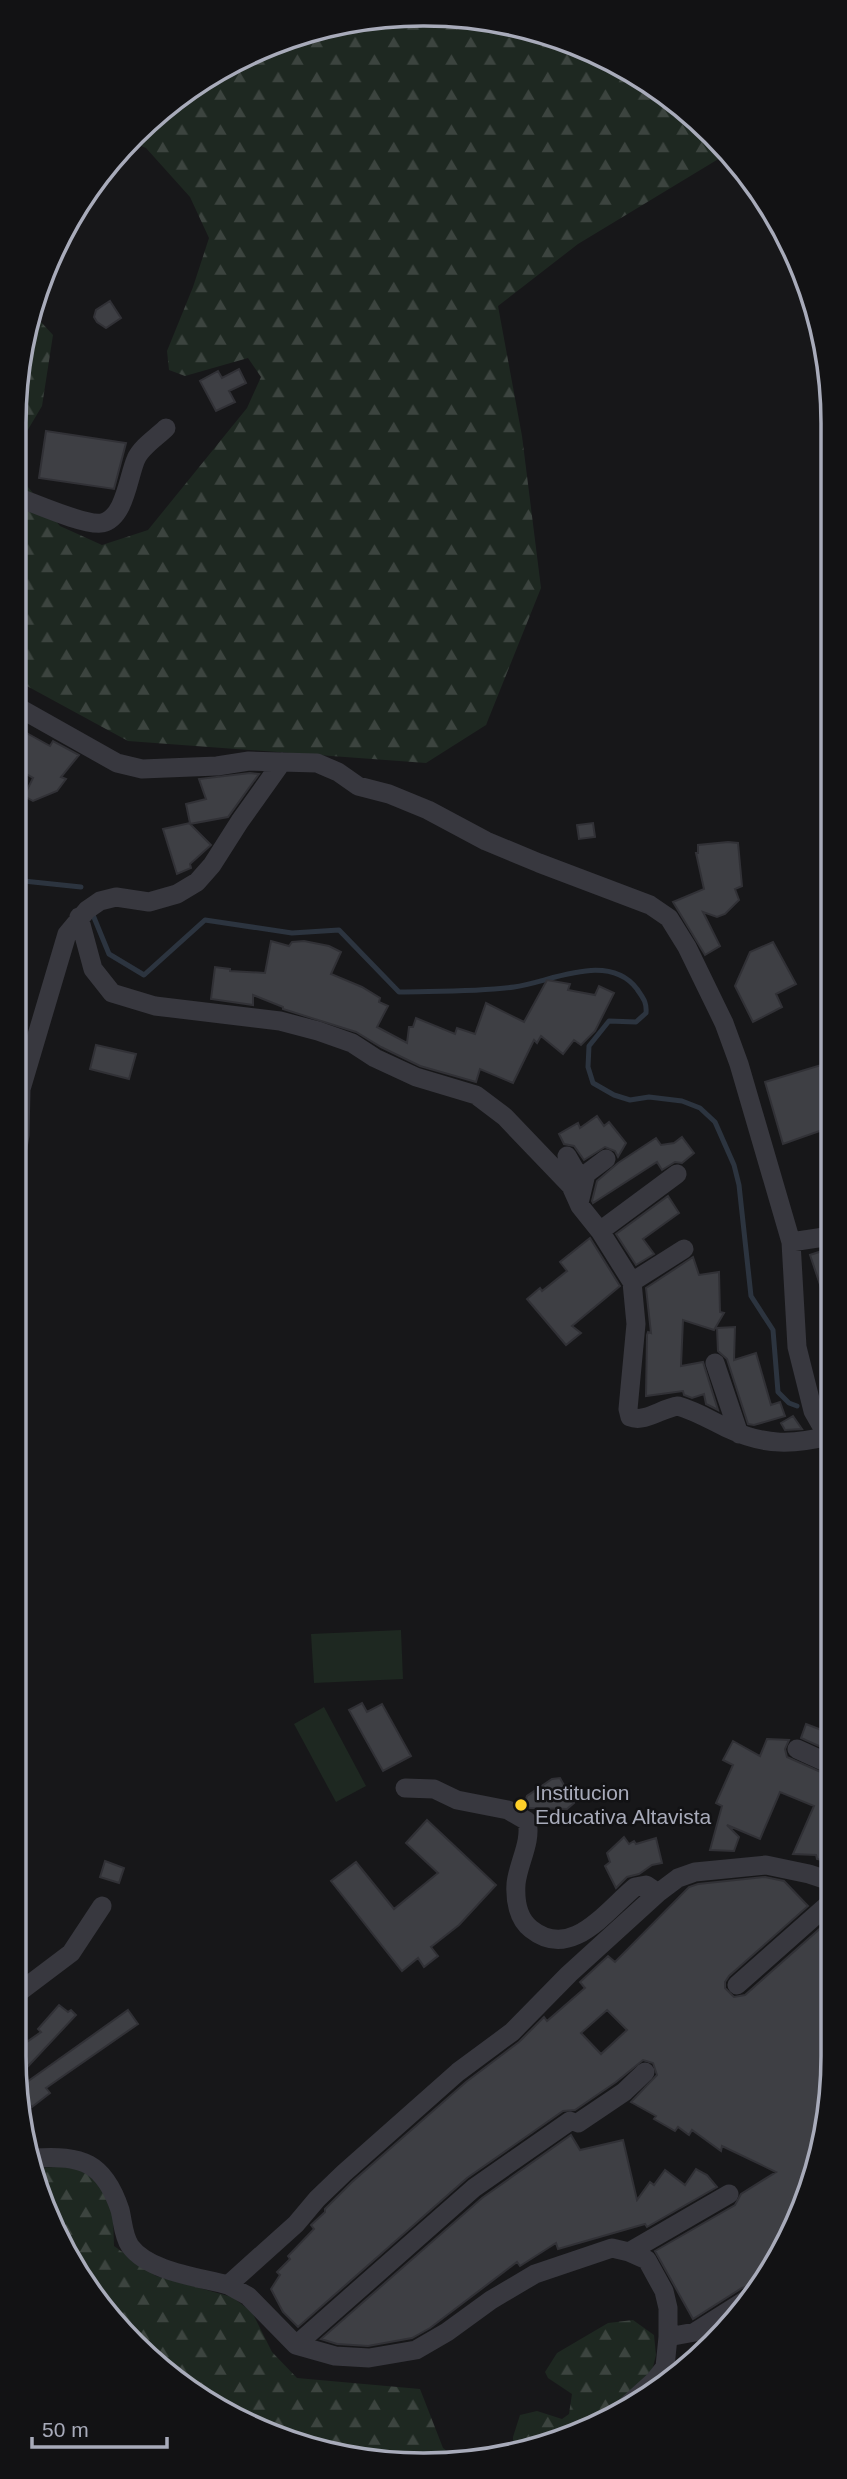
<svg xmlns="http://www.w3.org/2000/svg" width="847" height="2479" font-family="Arial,sans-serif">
<defs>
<pattern id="forest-firs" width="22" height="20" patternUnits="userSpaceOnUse" patternTransform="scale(1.75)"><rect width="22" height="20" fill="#1e2821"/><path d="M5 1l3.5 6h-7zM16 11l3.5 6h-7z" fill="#3c443f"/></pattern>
</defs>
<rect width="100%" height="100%" fill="#171719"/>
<path fill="url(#forest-firs)" d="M370,18l159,10 100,41 101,83 -152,92 -80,62 24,130 19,152 -55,137 -60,38 -298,-22 -114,-62v-209l46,56 42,19 46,-15 99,-122 14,-31 -13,-19 -63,18 -16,-6 -2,-19 26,-64 16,-49 -19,-41 -44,-49 -12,-5 84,-74z
M31,311l22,24 -11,71 -28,47v-30l14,-105z
M77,2166l25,19 11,31 1,30 42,30 76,21 20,15 20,40 25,26 123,11 23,59 11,8 -84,6 -128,-39 -126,-97 -71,-114 -9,-44z
M633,2320l21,15 2,20 -11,44 -116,52 -16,1v-15l7,-22 17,-4 25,8 7,-5 3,-20 -24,-16 -3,-6 12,-19 51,-30z"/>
<path fill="#1e2821" d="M401,1630l2,49 -89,4 -3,-49z
M324,1707l42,79 -30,16 -42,-78z"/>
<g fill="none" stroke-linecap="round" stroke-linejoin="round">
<path stroke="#2c343f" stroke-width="5" d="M14,880l67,7
M93,915l16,39 35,21 61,-55 87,13 47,-3 60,62c38,-1 78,0 115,-5 37,-5 94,-36 123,2 6,9 10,13 9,24l-10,9 -27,-1 -20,25 -1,21 5,16 21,12 16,5 19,-3 33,4 18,7 15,14 19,43 5,20 12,111 22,34 5,62 11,11 8,3"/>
</g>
<path fill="#3e3f44" stroke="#313136" stroke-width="2" fill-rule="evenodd" d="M110,301l11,17 -15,10 -9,-6 -3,-5 2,-7z
M239,369l7,14 -17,8 6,11 -19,9 -16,-30 18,-10 4,7z
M46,431l80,12 -12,46 -75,-11z
M14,726l36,20 3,-5 26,14 -18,22 5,2 -9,12 -24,10 -9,-5 9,-18 -19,-11z
M250,773l9,1 -31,43 -38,7 21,21 -21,19 1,4 -14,6 -14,-45 27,-6 -4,-19 20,-5 -7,-20z
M593,823l2,14 -16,2 -2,-14z
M728,842l10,1 4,43 -7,3 4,11 -14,14 -8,3 -14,-5 17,34 -15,9 -32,-53 31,-13 -8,-36h2v-8z
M271,941l18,5 3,-4 12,-1 25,5 12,6 -10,22 31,13 18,11 -1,4 9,4 -11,21 30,16 2,-16h4l3,-9 39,16 2,-6 18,6 11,-31 38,19 23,-42 23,4 -2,6 27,5 4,-9 15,7 -19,38 -14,14 -7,-5 -11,14 -22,-18 -4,7 -3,-3 -21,43 -33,-14 -4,13 -56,-16 -39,-19 -25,-15 -73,-23v-2l-30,-12v10l-42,-6 4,-32 15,2v2l35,2z
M773,942l23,42 -20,10 6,13 -29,15 -18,-36 15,-34z
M96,1045l40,9 -7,25 -39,-10z
M831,1062v65l-48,17 -18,-62z
M597,1116l7,10 5,-4 17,21 -8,14 -3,-6 -10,-4 -21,13 -10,-14 -10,-2 -5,-10 19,-11 2,5z
M682,1137l12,16 -12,10 -7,-1 -13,8 -5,-8 -64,41 -1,-2 5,-20 21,-18 38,-25 5,7 13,-2z
M668,1196l11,17 -36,26 11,15 -18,11 -20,-31z
M590,1238l30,48 -48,40 9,7 -15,12 -39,-46 13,-11 2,3 25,-20 -7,-9z
M831,1248v62l-2,1 -19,-56z
M693,1257l6,18 20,-3 1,40 4,1 -10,17 -31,-10 -2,46 22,-4 15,48 -12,-6 -2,-10 -12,4 -8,-3 -1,-4 -37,5 1,-61 1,-3 3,1 -5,-45z
M735,1327l-1,33 22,-7 15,52 9,-3 5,14 -31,9 -6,-1 -21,-65 -9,-8 -1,-23z
M793,1416l9,13 -17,1 -4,-7z
M362,1703l5,9 15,-8 29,52 -28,15 -34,-61z
M806,1724l26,10v18l-31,-14z
M767,1739l22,1 -4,9 2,8 45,20 1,86 -16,-4 -1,-4 -23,-1 21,-48 -34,-14 -20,47 -33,-14 12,12 -5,14 -24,-1 12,-44 -6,-3 17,-38 -10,-5 10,-19 27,15z
M560,1778l14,25 -7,6 -37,-1 -6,-3 3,-9 25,-17z
M427,1820l69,65 -37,40 -28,22 7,9 -14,11 -6,-9 -16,13 -71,-90 25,-19 38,47 44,-36 -32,-30z
M624,1837l5,7 5,-3 2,3 20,-6 6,25 -10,2 -13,9 -12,3 -11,11 -11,-22 5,-4 -3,-9z
M105,1861l19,7 -5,15 -19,-6z
M765,1877l19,4 24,25 -79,70 -4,6v6l9,9 11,-2 88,-78v138l-14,106 -55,122 -7,7 -8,-4 -7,2 -49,31 -38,-68 80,-46 6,-11 35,-22 -54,-26 -1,5 -29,-21 -3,5 -11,-8 -3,4 -21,-12 2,-3 -25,-14 26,-27 -4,-12 -10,-3 -27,22 -41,28 -12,1 -96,67 -169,149 -15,-15 -12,-23 9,-14 -3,-3 13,-13 -2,-3 26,-27 -3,-4 14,-13v-3l27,-27 114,-100 53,-40 25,-25 3,4 38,-33 -5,-6 28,-26 7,6 74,-75 9,-3zM607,2010l20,20 -26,24 -20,-21z
M59,2005l9,7 3,-2 5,5 -58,62 -4,-26 27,-19 -3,-3z
M128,2010l10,14 -92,64 4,5 -18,14 -2,-2 -5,4 -5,-22z
M571,2135l9,15 43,-10 14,60 13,-18 4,3 11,-15 20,15 11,-16 11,6 10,12 -70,40 -2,-3 -87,25 -2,-6 -36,23 -3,-4 -87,66 -18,10 -44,8 -31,-2 -16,-5 161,-141z"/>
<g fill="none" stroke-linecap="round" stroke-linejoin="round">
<path stroke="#38383f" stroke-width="19" d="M14,496c18,6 70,30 88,27 23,-5 26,-46 34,-64 5,-12 21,-22 30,-31
M14,705l103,58 25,6 75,-3 32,-5 68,2 21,9 20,14 31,8 39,16 58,31 53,22 111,42 19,13 18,29 37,76 15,41 52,178 6,105 16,64 8,14 11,8
M79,917l14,52 19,24 43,13 125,15 38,10 34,12 23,15 41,19 60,18 29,22 66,69 9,20 20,25 32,51 4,42 -8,85 2,8c15,6 32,-9 48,-11 18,5 34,15 51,23 36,17 65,16 103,6
M567,1156l16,28
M14,1172l6,-37 1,-46 46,-155 20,-24 13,-9 16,-4 33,5 28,-8 20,-12 15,-17 28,-44 42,-59
M579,1203l7,-29 20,-15
M600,1231l77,-57
M791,1242l40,-6
M632,1282l52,-33
M715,1363l24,71
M797,1749l35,16
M405,1788l29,1 23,11 51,10 19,11c5,21 -9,42 -11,63 -1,16 2,35 15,45 40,32 74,-17 104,-42l11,-2 12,8
M737,1985l96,-85
M14,1996l57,-43 31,-47
M578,2123l46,-31 21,-20
M34,2158c48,-3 70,4 86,52 3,12 3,25 10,36 19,26 69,31 98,39
M629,2252l100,-58
M668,2337l27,-5 54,-34
M296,2345l178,-157 96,-67
M624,2408l30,-27 11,-14 3,-30v-29l-4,-17 -17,-31 -18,-8 -17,-4 -77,26 -44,26 -44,32 -31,18 -47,8 -34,-2 -39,-11 -48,-49 -20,-11 68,-61 21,-25 27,-26 114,-101 54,-40 57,-58 89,-81 20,-15 17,-6 71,-7 43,9 24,8"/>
</g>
<circle fill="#ffd029" stroke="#121214" stroke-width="2.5" cx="521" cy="1805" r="7"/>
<g text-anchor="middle" stroke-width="5" stroke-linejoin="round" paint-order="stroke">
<g font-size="21" fill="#a8abba" stroke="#121214" text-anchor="start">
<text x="535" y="1800">Institucion<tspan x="535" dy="24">Educativa Altavista</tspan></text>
</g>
</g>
<path d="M0 0H847V2479H0ZM423 26H424A397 397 0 0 1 821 423V2056A397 397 0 0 1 424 2453H423A397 397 0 0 1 26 2056V423A397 397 0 0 1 423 26Z" fill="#121214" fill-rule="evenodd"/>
<path fill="none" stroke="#a8abba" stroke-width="3.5" d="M423 26H424A397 397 0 0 1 821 423V2056A397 397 0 0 1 424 2453H423A397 397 0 0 1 26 2056V423A397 397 0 0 1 423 26Z"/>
<path d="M32 2437v10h135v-10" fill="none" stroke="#a8abba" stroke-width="3.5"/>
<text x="42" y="2437" font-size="21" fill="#a8abba" stroke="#121214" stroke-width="5" paint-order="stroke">50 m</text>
</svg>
